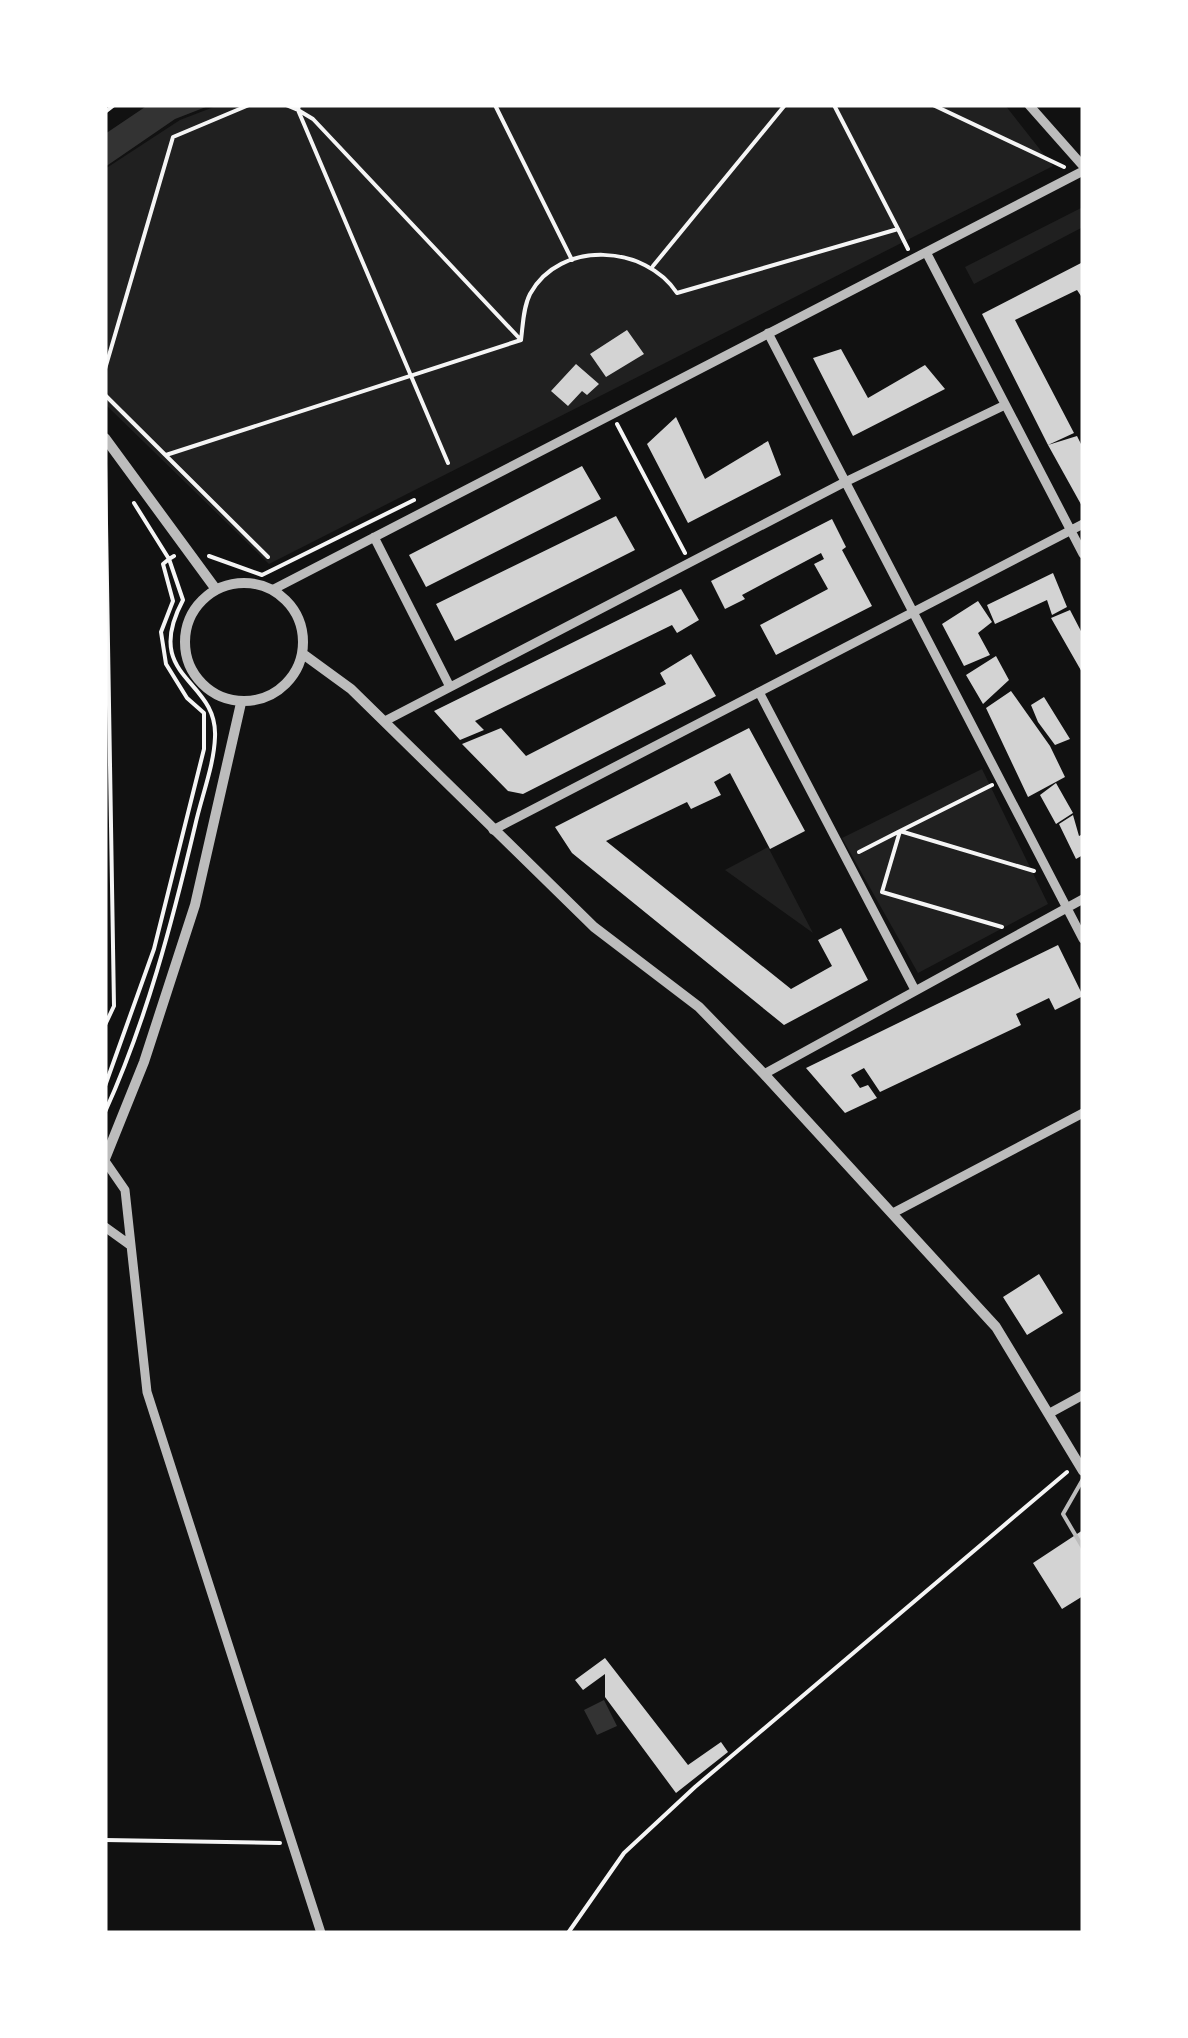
<svg xmlns="http://www.w3.org/2000/svg" width="1188" height="2038" font-family="Montserrat,sans-serif">
<rect width="100%" height="100%" fill="#111"/>
<path fill="#202020" d="M219,105h786l48,61 -784,398 -164,-160v-235l75,-49z
M1083,207v20l-109,57 -9,-17z
M982,769l66,135 -130,69 -76,-135z
M768,847l45,86 -88,-63z"/>
<path fill="#333" d="M148,105h63l-36,14 -70,48v-33z
M604,1700l13,26 -20,9 -13,-25z"/>
<path fill="#d3d3d3" d="M1083,262v37l-6,-9 -62,30 59,113 -26,12 29,-9 6,12v60l-35,-63 -66,-131z
M627,330l17,24 -38,23 -16,-23z
M841,349l27,49 57,-33 20,24 -92,47 -40,-78z
M576,364l23,20 -12,11 -5,-4 -14,15 -17,-15z
M676,417l29,62 63,-38 13,34 -93,48 -41,-79z
M582,466l19,33 -175,88 -17,-32z
M616,516l19,34 -180,91 -19,-37z
M832,519l14,28 -4,3 30,56 -96,49 -16,-30 68,-36 -14,-25 10,-5 -3,-6 -79,42 3,4 -20,10 -14,-28z
M1053,573l14,34 -15,8 -5,-15 -52,24 -8,-19z
M681,589l18,31 -22,13 -5,-8 -197,96 9,9 -24,10 -26,-29z
M978,601l14,21 -14,11 12,22 -26,11 -22,-42z
M1070,610l13,25v39l-32,-56z
M691,654l25,42 -193,98 -15,-3 -46,-47 39,-16 25,28 140,-72 -6,-11z
M996,656l13,24 -26,24 -17,-29z
M1011,691l39,55 15,31 -37,20 -42,-89z
M1044,697l26,42 -15,6 -17,-23 -7,-17z
M749,728l56,103 -35,18 -40,-76 -16,9 7,13 -30,14 -4,-7 -81,39 185,148 41,-23 -14,-26 23,-12 27,52 -84,45 -212,-172 -17,-26z
M1056,783l17,30 -17,11 -16,-29z
M1073,815l6,21 4,-2v21l-7,4 -17,-35z
M1058,945l25,51 -28,14 -6,-12 -33,16 5,11 -141,67 -16,-24 -13,7 9,13 8,-3 9,13 -32,15 -39,-45z
M1039,1274l24,39 -36,22 -24,-38z
M1083,1530v66l-21,13 -29,-46z
M605,1658l83,107 33,-23 7,10 -52,41 -71,-96v-23l-22,16 -8,-10z"/>
<g fill="none" stroke-linecap="round" stroke-linejoin="round">
<path stroke="#f5f5f5" stroke-width="4" d="M286,105l12,5 1,-5
M495,105l77,155
M834,105l64,124
M933,105l131,62
M105,112l9,-7
M653,266l132,-161
M521,340c2,-15 2,-32 9,-46 30,-55 116,-49 147,-1l221,-64 10,20
M105,369l68,-232 76,-32
M105,395l163,162
M617,424l68,129
M166,455l355,-115
M448,463l-150,-353 15,9 208,221
M209,556l53,19 152,-75
M992,785l-92,46 -18,61 120,35
M859,852l41,-21 134,40
M105,1025l9,-19 -9,-543
M105,1086l49,-137 50,-200v-36l-17,-15 -21,-34 -5,-32 12,-31 -10,-37 6,-5 -35,-56
M105,1112c41,-90 67,-189 90,-286 6,-28 19,-60 20,-89 3,-59 -74,-58 -32,-137l-14,-41 5,-3
M105,1840l175,3
M568,1933l56,-80 71,-66 372,-315"/>
<path stroke="#bcbcbc" stroke-width="4" d="M1083,1479l-20,35 20,34"/>
<path stroke="#bcbcbc" stroke-width="9" d="M1029,105l54,61
M926,252l157,302
M768,333l315,606
M374,537l75,148
M274,589l809,-418
M759,692l156,298
M385,721l458,-238 162,-78
M493,830l590,-306
M764,1074l319,-175
M105,1161l20,29 22,202 174,541
M893,1213l190,-100
M105,1227l25,18
M1050,1413l33,-18"/>
<path stroke="#bcbcbc" stroke-width="10" d="M105,438l110,150
M185 642a59 59 0 1 1 118 0a59 59 0 1 1-118 0Z
M303,654l48,35 243,238 105,80 65,67 232,253 87,144
M105,1159l39,-97 51,-157 46,-202"/>
</g>
<rect width="1188" height="2038" fill="none" stroke="#ffffff" stroke-width="215"/>
</svg>
